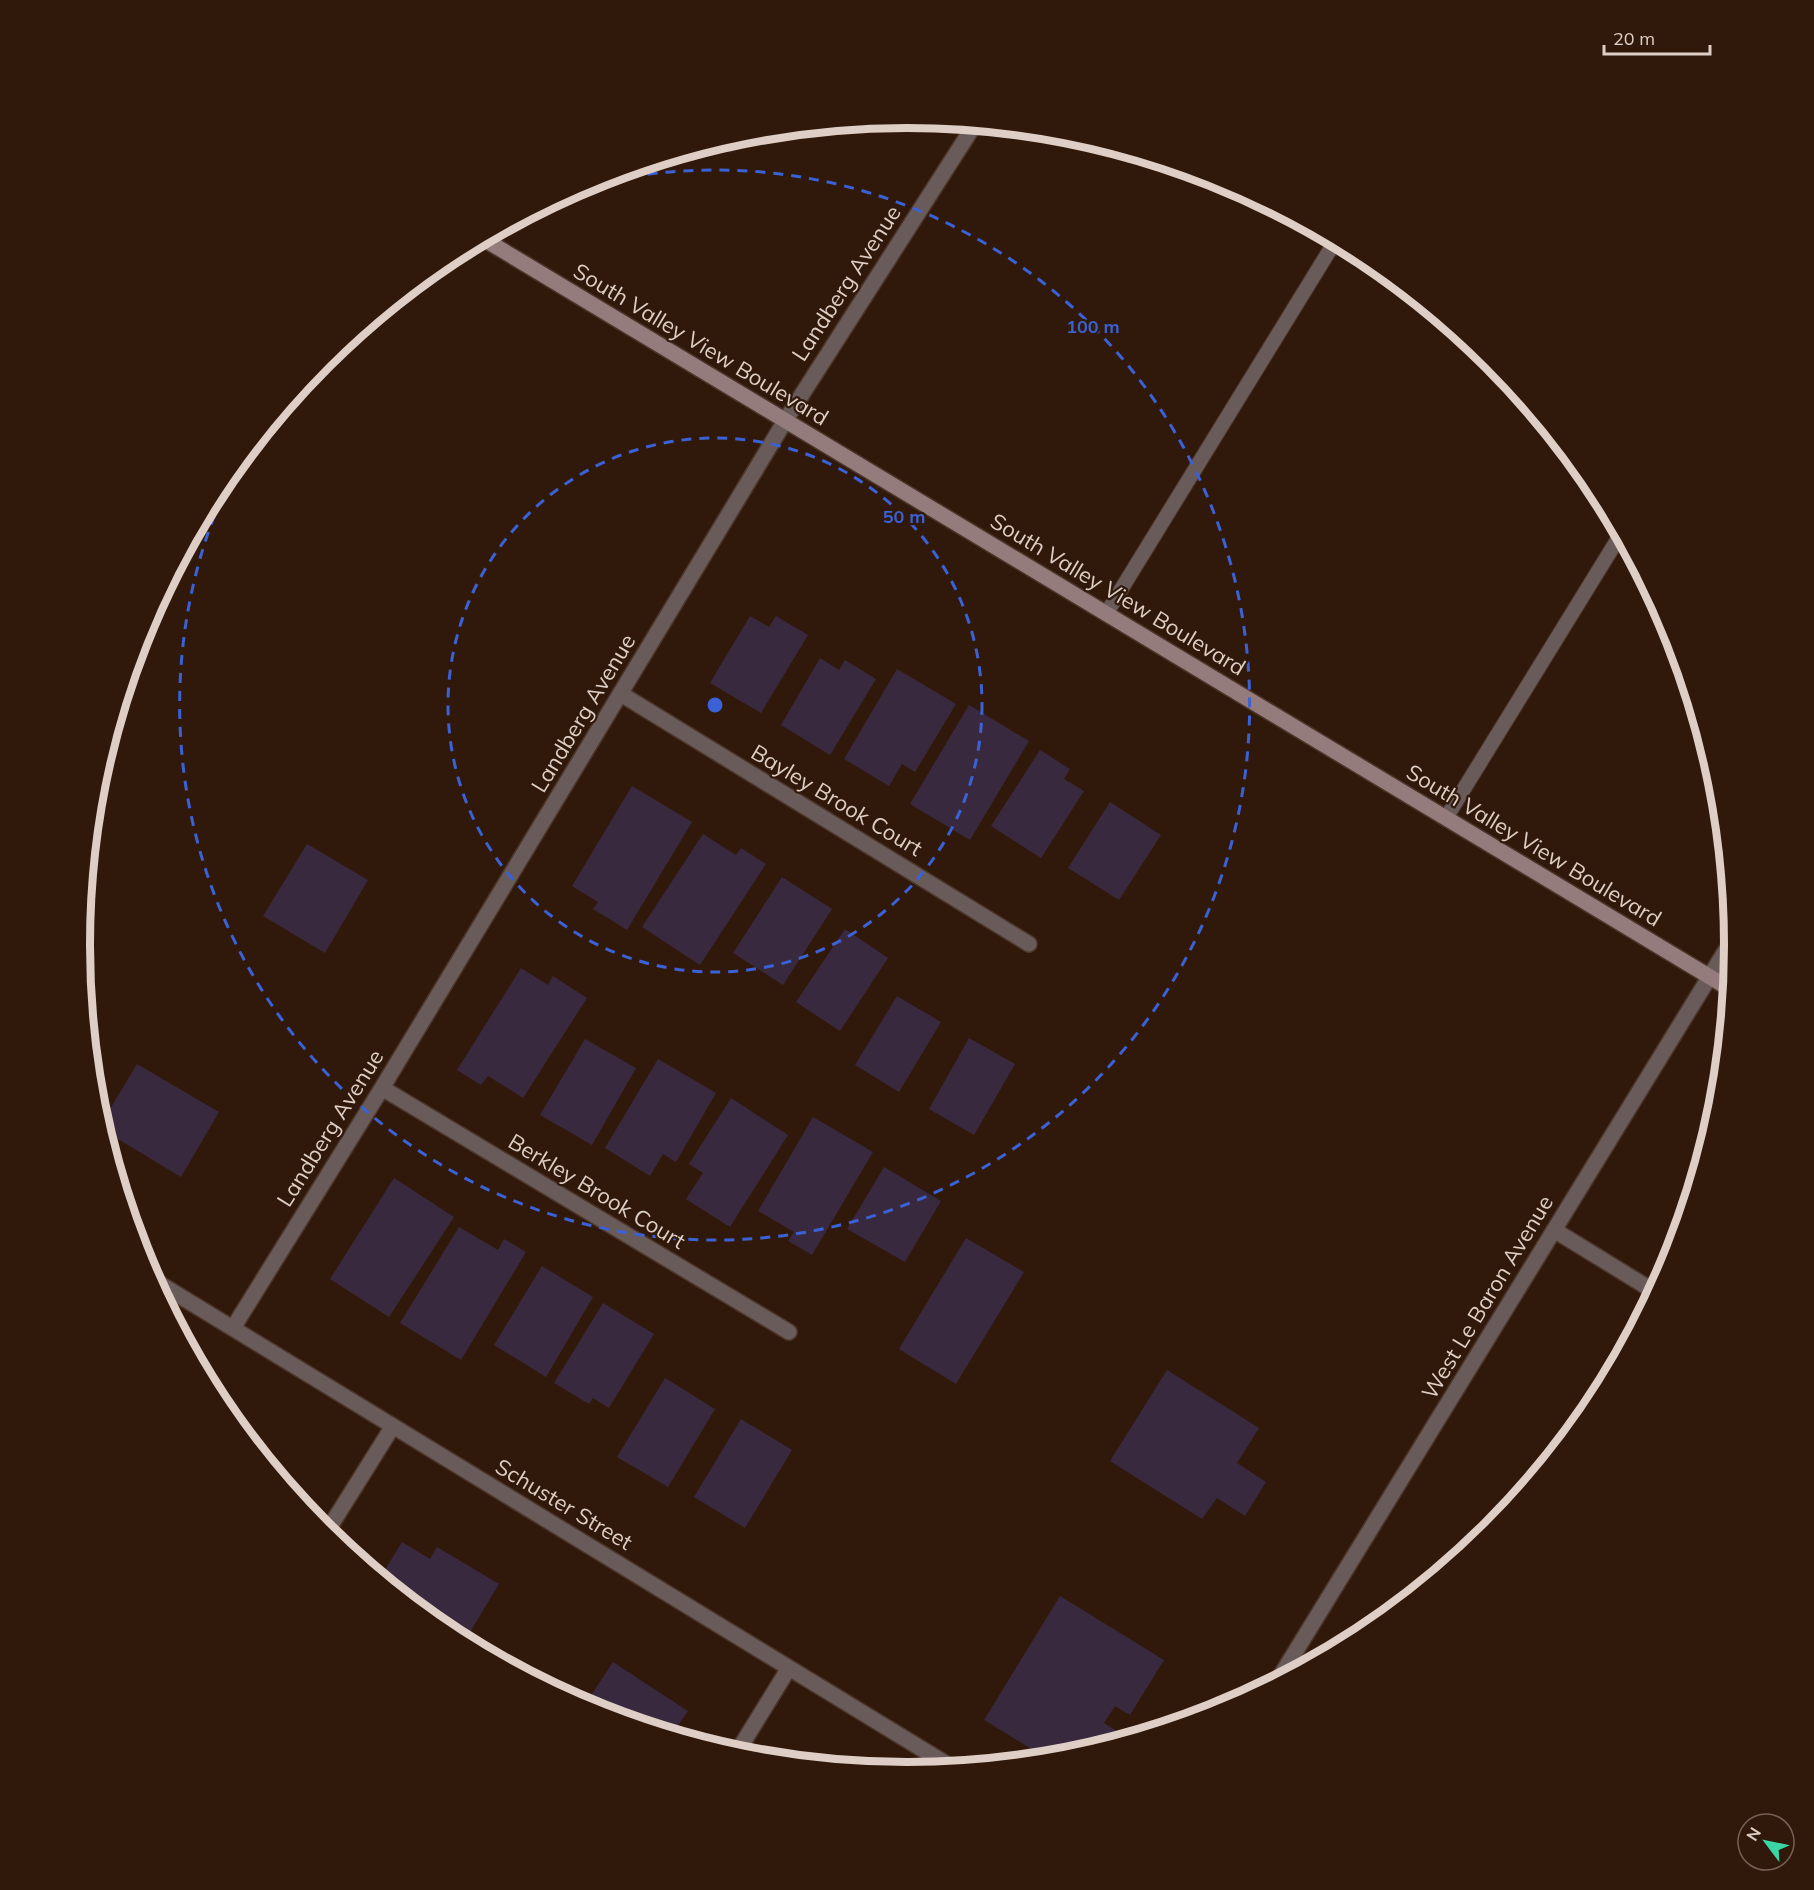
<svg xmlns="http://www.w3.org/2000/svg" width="1814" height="1890" font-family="Mulish,sans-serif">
<rect width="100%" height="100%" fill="#30190b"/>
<path fill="#39293f" d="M749,133l-2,4 -4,-2 -12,18 -16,-10 31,-10z
M750,616l19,11 7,-11 32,19 -47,78 -51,-30z
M820,658l19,12 6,-10 31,19 -46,76 -49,-30z
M897,669l59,35 -41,68 -13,-8 -13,22 -45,-27z
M969,705l60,36 -59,99 -60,-36z
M1040,750l30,19 -6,10 20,12 -43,67 -50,-32z
M632,786l60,36 -65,108 -34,-21 5,-7 -26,-16z
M1110,802l51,33 -42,65 -51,-32z
M703,834l33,21 5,-7 25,16 -66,101 -58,-38z
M307,844l61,36 -43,73 -62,-37z
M782,877l50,32 -49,76 -50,-32z
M845,929l43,29 -48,73 -44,-29z
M521,968l27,17 5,-9 34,22 -64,100 -35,-22 -7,9 -24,-15z
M897,996l44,26 -42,70 -44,-27z
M969,1038l46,26 -41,71 -45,-26z
M585,1039l51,29 -44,77 -52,-30z
M658,1059l58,34 -40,69 -13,-8 -13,22 -45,-28z
M137,1064l82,48 -38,65 -78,-47 -2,-6z
M731,1098l57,37 -58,92 -44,-28 17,-26 -14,-9z
M813,1117l60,35 -61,103 -24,-14 6,-9 -36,-21z
M884,1167l57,34 -36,61 -58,-33z
M394,1178l60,39 -65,100 -59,-38z
M459,1227l39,23 6,-11 22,13 -65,108 -61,-37z
M966,1238l58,34 -68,112 -57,-35z
M542,1266l51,31 -47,80 -52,-32z
M603,1303l51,31 -45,74 -16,-10 -4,6 -35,-21z
M1167,1370l92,58 -22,35 29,19 -21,34 -28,-18 -15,21 -92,-58z
M665,1378l50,31 -47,78 -51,-30z
M741,1419l51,31 -47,78 -51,-31z
M402,1542l28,17 7,-12 62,37 -35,58 -24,-15 -60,-49z
M1060,1596l104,64 -34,55 -15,-9 -11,17 24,15 -60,19 -20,2 -64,-39z
M613,1662l75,49 -16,23 -88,-28z"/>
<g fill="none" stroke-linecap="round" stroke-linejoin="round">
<defs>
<path id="service" d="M1106,614l230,-374
M1446,818l175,-284"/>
<path id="minor" d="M621,694l408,250
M382,1088l407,244
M1554,1230l101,62
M152,1279l801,489
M233,1328l149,-240 403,-667 190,-297
M326,1533l67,-107
M1278,1680l456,-743
M736,1754l53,-86"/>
<path id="secondary" d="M482,238l1248,751"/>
</defs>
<use href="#service" stroke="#4c3629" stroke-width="16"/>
<use href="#minor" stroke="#4c3629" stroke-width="18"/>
<use href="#secondary" stroke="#4c3629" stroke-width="18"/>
<use href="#service" stroke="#6a5b5b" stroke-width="14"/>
<use href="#minor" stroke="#6a5b5b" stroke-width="15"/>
<use href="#secondary" stroke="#947c7d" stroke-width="15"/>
</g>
<g fill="none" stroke="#3a61d5" stroke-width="3" stroke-dasharray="10 8">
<circle cx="715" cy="705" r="267"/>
<path d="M577 188A535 535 0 1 1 238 462"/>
</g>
<g text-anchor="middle" stroke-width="4.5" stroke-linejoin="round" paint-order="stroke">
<g font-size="22" fill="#decec5" stroke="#30190b">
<text transform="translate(846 283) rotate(-57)" y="8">Landberg Avenue</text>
<text transform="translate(701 344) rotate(31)" y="8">South Valley View Boulevard</text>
<text transform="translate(1118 594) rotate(31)" y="8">South Valley View Boulevard</text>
<text transform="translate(583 713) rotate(-59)" y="8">Landberg Avenue</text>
<text transform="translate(837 800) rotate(31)" y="8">Bayley Brook Court</text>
<text transform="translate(1534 845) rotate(31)" y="8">South Valley View Boulevard</text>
<text transform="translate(330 1128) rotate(-58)" y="8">Landberg Avenue</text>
<text transform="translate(597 1191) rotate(31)" y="8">Berkley Brook Court</text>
<text transform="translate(1487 1297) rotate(-59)" y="8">West Le Baron Avenue</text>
<text transform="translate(564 1504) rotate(31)" y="8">Schuster Street</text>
</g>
</g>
<path d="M0 0H1814V1890H0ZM90 945a817 817 0 1 1 1634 0a817 817 0 1 1-1634 0Z" fill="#30190b" fill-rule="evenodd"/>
<path fill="none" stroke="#decec5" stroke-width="8" d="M90 945a817 817 0 1 1 1634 0a817 817 0 1 1-1634 0Z"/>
<circle cx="715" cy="705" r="9" fill="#3a61d5" stroke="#30190b" stroke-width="3"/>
<g font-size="18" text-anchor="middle" font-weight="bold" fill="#3a61d5" stroke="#30190b" stroke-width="4.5" stroke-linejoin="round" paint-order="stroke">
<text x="1093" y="333">100 m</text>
<text x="904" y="523">50 m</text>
</g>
<g transform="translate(1766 1842) rotate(302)"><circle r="28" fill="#30190b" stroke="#766155" stroke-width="1.5"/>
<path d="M0-4.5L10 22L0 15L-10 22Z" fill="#3bd4a4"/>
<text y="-9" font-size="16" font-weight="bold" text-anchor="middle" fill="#decec5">N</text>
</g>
<path d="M1604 45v9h106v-9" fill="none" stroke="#decec5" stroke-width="3"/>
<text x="1613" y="45" font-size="18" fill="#decec5" stroke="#30190b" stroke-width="4.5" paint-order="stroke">20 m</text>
</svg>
